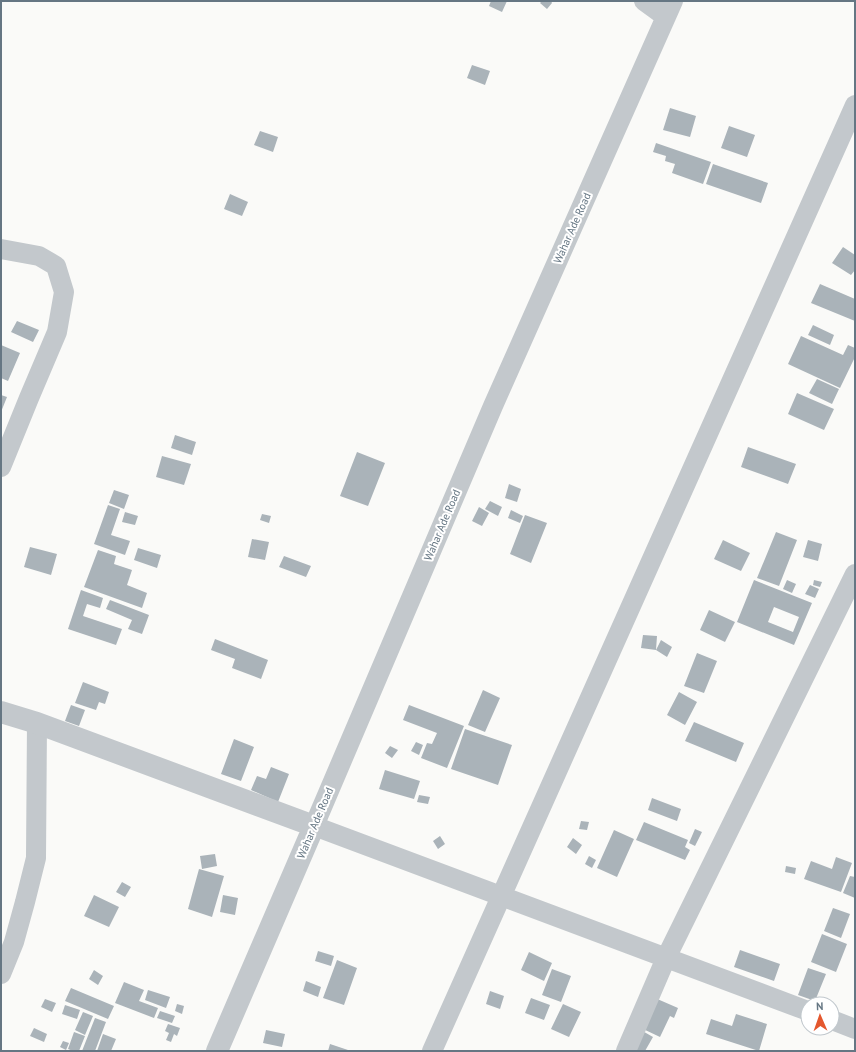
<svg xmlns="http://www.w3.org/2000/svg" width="856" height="1052" font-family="'PT Sans',sans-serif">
<rect width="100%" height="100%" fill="#fafaf8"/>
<path fill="#aab3b9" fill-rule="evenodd" d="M491,1h16l-5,11 -13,-6z
M542,1h9l1,2 -5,6 -7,-6z
M472,65l18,6 -5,14 -18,-7z
M670,108l26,8 -6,21 -27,-7z
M729,126l26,9 -8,22 -26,-9z
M260,131l18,6 -5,15 -19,-7z
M656,143l55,19 -8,22 -31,-11 3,-9 -10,-3 1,-5 -13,-4z
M713,164l55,19 -7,20 -55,-19z
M230,194l18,8 -6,14 -18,-7z
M843,247l12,8v15l-4,5 -19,-12z
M820,284l35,15v22l-44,-18z
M17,321l22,9 -6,12 -22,-10z
M813,325l21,10 -4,10 -22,-10z
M801,336l42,19 5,-10 7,3v9l-15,31 -52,-24z
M1,345l19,8 -12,28 -7,-3z
M817,379l22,10 -7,15 -23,-11z
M797,393l37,16 -10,21 -36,-16z
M1,395l6,2 -6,15z
M175,435l21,7 -4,13 -21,-7z
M748,447l48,17 -8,20 -47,-17z
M357,452l28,11 -17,43 -28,-10z
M162,456l29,8 -7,21 -28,-8z
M509,484l12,5 -4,13 -12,-4z
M114,490l15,5 -5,14 -15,-6z
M490,501l12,6 -4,9 -13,-7z
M108,505l12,4 -9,26 19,6 -5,14 -31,-11z
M479,507l10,6 -7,13 -10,-5z
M511,510l12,6 -3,7 -12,-5z
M125,512l13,4 -3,9 -13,-3z
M262,514l9,2 -2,7 -9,-3z
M525,515l22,8 -16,40 -21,-9z
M776,532l21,8 -18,46 -22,-8z
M252,539l17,3 -4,18 -17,-3z
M723,540l27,13 -9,18 -27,-12z
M808,540l14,4 -4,17 -15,-4z
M30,547l27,7 -6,21 -27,-8z
M138,548l23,7 -4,13 -23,-8z
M98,550l18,6 -2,8 18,6 -5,15 20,8 -5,15 -58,-21z
M284,556l27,10 -5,11 -27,-10z
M754,580l58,23 -18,42 -57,-23zM774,607l25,10 -6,15 -25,-10z
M787,580l9,4 -4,9 -9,-4z
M814,580l8,2 -2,5 -7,-2z
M810,585l9,4 -4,9 -10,-4z
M81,590l22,8 -3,10 -13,-4 -4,12 39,13 -6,16 -48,-16z
M110,600l39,15 -7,19 -14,-5 4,-9 -26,-11z
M709,610l26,12 -10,20 -25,-12z
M643,635l14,1 -1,14 -15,-2z
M215,639l53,21 -7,19 -29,-11 3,-9 -24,-9z
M661,640l11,7 -5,10 -11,-7z
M697,653l20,8 -13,32 -20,-7z
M83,682l26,10 -4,12 -6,-2 -3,8 -21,-7z
M483,690l17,8 -15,34 -17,-7z
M679,692l18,10 -12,23 -18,-10z
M71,705l14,5 -6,16 -14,-5z
M409,705l55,21 -17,42 -26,-10 6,-15 5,1 5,-11 -34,-13z
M694,722l50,21 -8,19 -51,-21z
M465,729l47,16 -14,40 -47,-16z
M234,739l20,8 -13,34 -20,-7z
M416,742l7,3 -4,10 -8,-4z
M390,746l8,4 -6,8 -7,-5z
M271,767l18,7 -11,28 -27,-12 6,-14 9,3z
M385,770l35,11 -6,18 -35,-10z
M419,795l11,2 -2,7 -11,-2z
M652,798l29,11 -4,12 -29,-11z
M581,821l8,1 -2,8 -8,-1z
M644,822l44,18 -3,7 5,3 -5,10 -49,-20z
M695,829l7,3 -7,14 -6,-3z
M614,830l20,9 -17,38 -20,-9z
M440,836l5,8 -7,5 -5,-8z
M573,838l9,7 -6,9 -9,-7z
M215,854l2,12 -15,3 -2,-13z
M589,856l7,4 -4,8 -7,-4z
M836,857l16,6 -11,29 -37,-13 7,-18 21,8z
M786,866l10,2 -1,6 -10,-2z
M199,869l25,7 -12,41 -24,-8z
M850,876l5,1v21l-12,-5z
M122,882l9,5 -6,10 -9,-5z
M94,895l25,12 -10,20 -25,-11z
M223,895l15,3 -3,17 -15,-3z
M833,908l17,6 -9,24 -17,-7z
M822,934l25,10 -11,28 -25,-10z
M740,950l40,14 -6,17 -40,-14z
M318,951l16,5 -3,10 -16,-5z
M529,952l23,11 -8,18 -23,-11z
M337,960l20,8 -13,37 -21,-7z
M808,968l18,6 -11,27 -17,-6z
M552,969l19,7 -10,26 -19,-7z
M94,970l9,6 -5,9 -9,-6z
M306,981l15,6 -3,10 -15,-6z
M124,982l20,8 -5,11 19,7 -4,10 -39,-15z
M71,988l43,18 -6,13 -43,-18z
M148,990l22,7 -4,11 -21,-8z
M490,991l14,5 -4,13 -14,-5z
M531,998l19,7 -6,15 -19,-7z
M655,998l23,10 -4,10 -4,-2 -10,21 -19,-9z
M45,999l11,4 -4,9 -11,-5z
M177,1004l7,2 -2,8 -7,-3z
M563,1004l18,8 -12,25 -18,-8z
M65,1005l15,5 -3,9 -15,-5z
M160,1011l15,5 -3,7 -15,-5z
M83,1012l10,4 -8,19 -10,-5z
M736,1014l31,10 -8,27 -53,-17 5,-15 21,7z
M95,1018l11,4 -11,29h-13z
M168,1024l12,4 -3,8 -3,-2 -3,8 -5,-2 3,-7 -4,-2z
M34,1028l13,6 -3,8 -14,-6z
M639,1029l14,8 -8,14h-6l-10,-5z
M266,1030l19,4 -3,13 -19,-4z
M74,1032l11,4 -6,15h-6l-5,-2z
M103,1034l13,5 -5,12h-14z
M63,1041l6,2 -3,7 -6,-3z
M330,1044l21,7h-23z"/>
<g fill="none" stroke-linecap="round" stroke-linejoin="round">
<path stroke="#c3c8cc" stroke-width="20" d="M644,1l22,16
M673,1l-180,405 -179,420 494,185
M1,249l38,7 17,10 8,26 -7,40 -28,66 -28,69
M1,974l13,-32 11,-40 11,-44 1,-135
M832,1020l23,9
M432,1051l423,-946
M626,1051l40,-93 189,-384"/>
<path stroke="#c3c8cc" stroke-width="22" d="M1,712l36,11 277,103 -97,225"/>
</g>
<g text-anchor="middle" stroke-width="4" stroke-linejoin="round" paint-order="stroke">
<g font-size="11" fill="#657683" stroke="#fff">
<text transform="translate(572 228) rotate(-66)" y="4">Wahar Ade Road</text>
<text transform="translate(442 525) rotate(-67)" y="4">Wahar Ade Road</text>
<text transform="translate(315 823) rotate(-67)" y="4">Wahar Ade Road</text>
</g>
</g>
<rect width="856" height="1052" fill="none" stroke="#657683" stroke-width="4"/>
<g transform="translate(820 1016) rotate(358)"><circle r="19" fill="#ffffff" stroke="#c1c8cd"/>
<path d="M0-3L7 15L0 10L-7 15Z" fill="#e4572e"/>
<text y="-6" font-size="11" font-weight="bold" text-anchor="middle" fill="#657683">N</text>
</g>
</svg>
